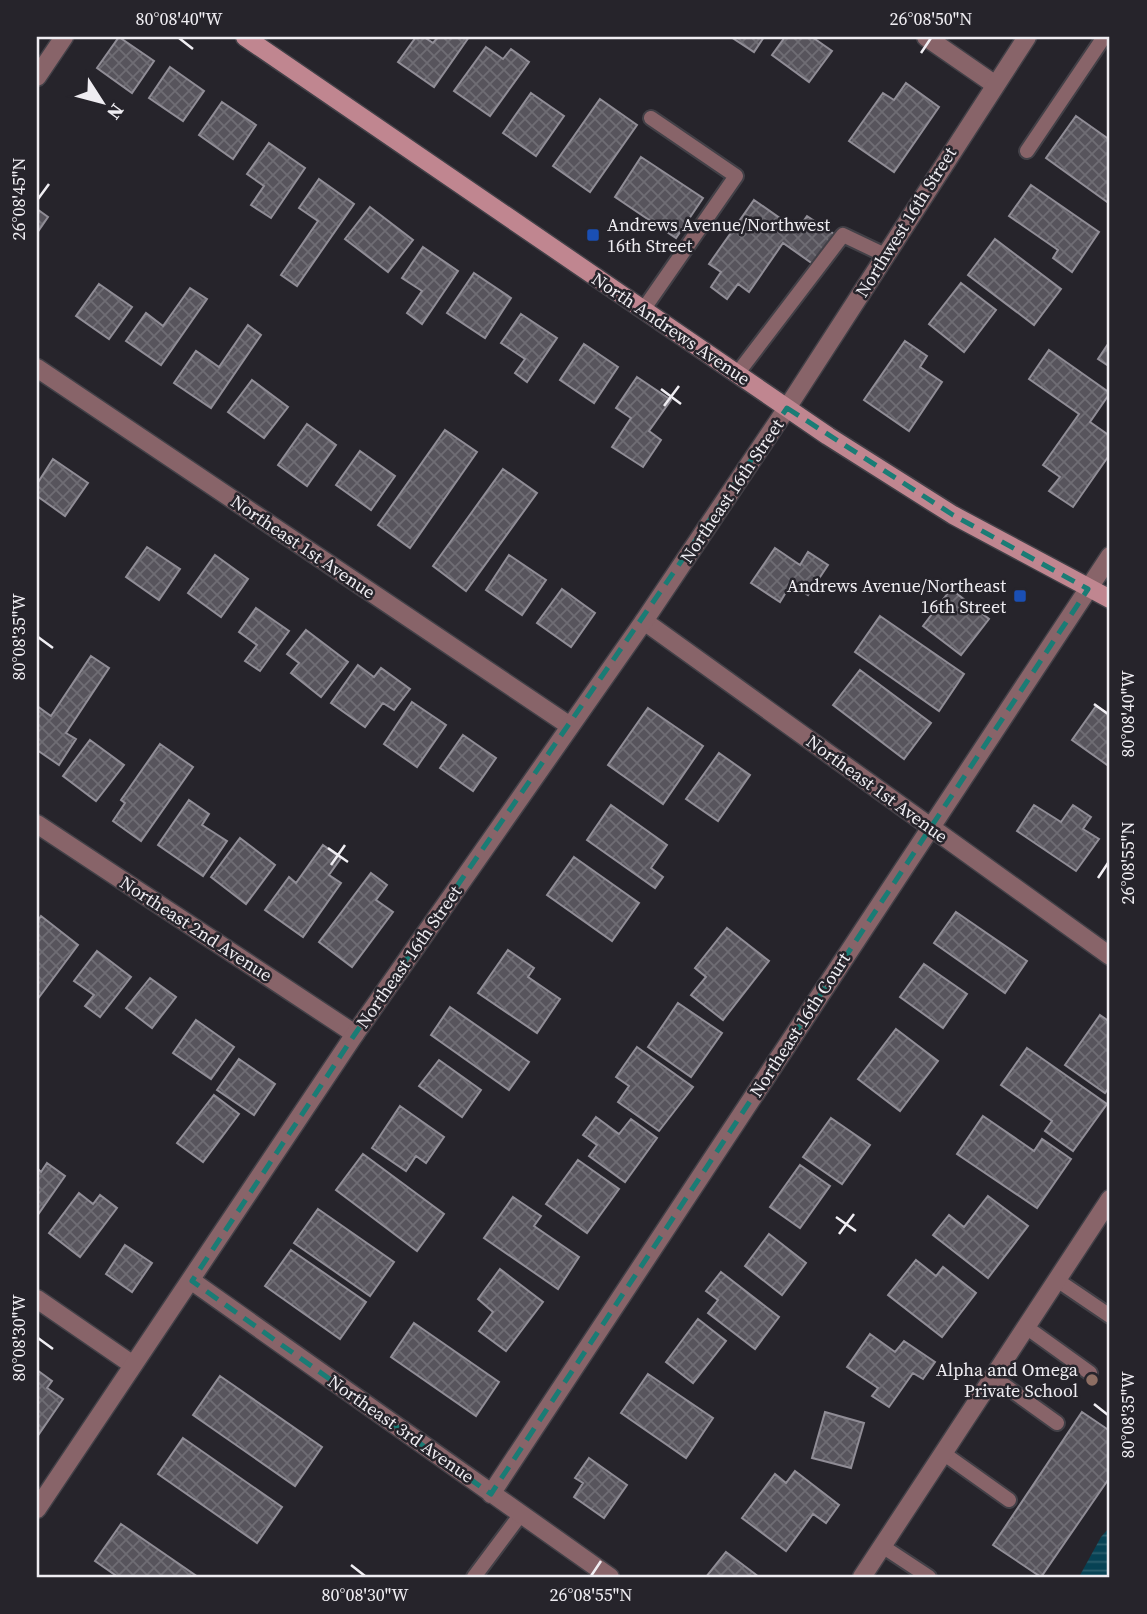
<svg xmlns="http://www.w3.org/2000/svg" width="1147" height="1614" font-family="'Source Serif 4',serif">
<defs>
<pattern id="water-rules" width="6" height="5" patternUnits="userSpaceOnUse" patternTransform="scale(1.75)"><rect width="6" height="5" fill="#074254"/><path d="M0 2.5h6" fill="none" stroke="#2b5e6d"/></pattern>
<pattern id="building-cross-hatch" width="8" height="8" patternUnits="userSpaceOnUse" patternTransform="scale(1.75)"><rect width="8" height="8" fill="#57545c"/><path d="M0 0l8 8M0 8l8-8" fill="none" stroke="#6f6d74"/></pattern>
</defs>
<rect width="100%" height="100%" fill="#26242b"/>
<path fill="url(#water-rules)" d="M1110,1527v50h-31l22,-40z"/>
<path fill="url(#building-cross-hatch)" stroke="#908d96" stroke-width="2" d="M119,37l35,24 -22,32 -35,-25z
M416,37h8l9,6 5,-6h31l-35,50 -36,-25z
M731,37h33l-10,15z
M785,37h27l20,14 -23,31 -37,-27z
M486,47l17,12 8,-10 18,13 -39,54 -36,-25z
M170,67l34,24 -21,30 -34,-23z
M906,83l33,24 -45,65 -45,-31 34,-48 11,7z
M531,93l33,23 -28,40 -33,-23z
M600,99l37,26 -47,67 -37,-26z
M222,102l34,23 -23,34 -34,-24z
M1076,116l34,24v64l-64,-46z
M269,143l36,25 -34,50 -20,-13 13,-19 -17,-12z
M641,157l62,41 -27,40 -61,-41z
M319,179l35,25 -57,82 -16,-11 37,-54 -19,-13z
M1031,185l68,47 -27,40 -19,-14 5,-8 -49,-34z
M754,200l43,30 10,-14 27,18 -21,30 -30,-21 -34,49 -11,-8 -11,15 -16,-12 10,-15 -12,-8z
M370,207l43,33 -25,32 -43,-33z
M37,209l11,8 -11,16z
M995,239l66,50 -27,36 -66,-50z
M423,247l35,24 -36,53 -15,-11 15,-22 -20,-13z
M474,273l37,25 -26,40 -38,-25z
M961,283l35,27 -32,42 -35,-28z
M99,284l33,23 -23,32 -33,-23z
M190,288l17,11 -46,66 -35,-24 20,-28 17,13z
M521,314l36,24 -30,44 -12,-9 10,-14 -24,-16z
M248,325l13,10 -50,73 -37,-25 22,-32 23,16z
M905,341l22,15 -7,11 22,15 -33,49 -45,-31z
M1110,341v26l-12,-8z
M584,344l34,23 -24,36 -34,-23z
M1049,350l61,43 -20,29 20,14v18l-37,53 -24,-16 11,-14 -17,-12 36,-51 -50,-35z
M637,377l34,23 -22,31 12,9 -18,27 -31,-20 19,-29 -15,-10z
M252,380l36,27 -24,31 -36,-26z
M307,424l29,21 -29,41 -29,-21z
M445,430l32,22 -67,96 -32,-23z
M360,451l35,25 -24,34 -35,-25z
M53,459l35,24 -23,33 -28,-20v-12z
M503,469l34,24 -71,98 -33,-25z
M147,547l33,22 -21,31 -33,-23z
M775,548l25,17 8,-13 20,13 -20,30 -17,-11 -11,18 -29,-19z
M215,555l33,24 -27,38 -33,-24z
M509,555l37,25 -24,35 -36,-25z
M562,589l33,24 -24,34 -34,-24z
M951,589l38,30 -28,36 -38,-29z
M256,608l33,23 -29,40 -15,-10 12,-16 -18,-13z
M880,616l84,58 -25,37 -84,-59z
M306,630l42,32 -27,35 -30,-24 8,-10 -12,-9z
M91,656l18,12 -43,65 10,6 -17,26 -22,-15v-44l14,10z
M358,665l16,12 7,-9 29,21 -16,21 -11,-7 -18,24 -34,-24z
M860,670l71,53 -27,36 -71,-54z
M412,702l34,23 -29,42 -33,-23z
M1096,706l14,9v52l-38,-27z
M648,708l55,38 -40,58 -55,-39z
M463,735l33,23 -23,33 -33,-23z
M90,740l34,25 -28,36 -33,-25z
M160,744l33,23 -52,74 -28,-20 12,-18 -4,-3z
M719,753l31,22 -32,46 -32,-22z
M189,800l20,14 -7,11 25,16 -24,35 -45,-31z
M611,805l56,40 -16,23 12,9 -8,11 -68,-48z
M1034,805l27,17 12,-17 18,12 -8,12 16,10 -23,32 -59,-40z
M240,838l35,27 -29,39 -35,-27z
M323,845l18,13 -12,17 12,8 -38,54 -38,-27 24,-33 7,6z
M574,857l65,46 -27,38 -65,-46z
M371,873l16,12 -11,15 17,12 -41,55 -33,-25z
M956,912l71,49 -22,32 -71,-50z
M41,916l37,29 -41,55v-78z
M727,928l42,33 -46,59 -32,-25 15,-18 -11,-9z
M508,950l26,18 -6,9 32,22 -23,34 -59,-40z
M97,951l34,26 -31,40 -15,-11 9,-11 -20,-14z
M924,964l43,30 -24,34 -43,-31z
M150,978l26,19 -24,31 -26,-20z
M678,1003l44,30 -31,44 -43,-30z
M450,1007l79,55 -20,28 -78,-55z
M1100,1015l10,7v64l-5,7 -40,-28z
M196,1020l38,27 -23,32 -38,-26z
M896,1029l42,32 -38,50 -42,-32z
M637,1047l56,40 -34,44 -41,-29 11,-16 -13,-9z
M1027,1048l80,56 -34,47 -28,-20 7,-10 -51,-36z
M239,1059l36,25 -21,31 -37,-25z
M439,1060l42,30 -19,27 -43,-31z
M214,1095l25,19 -36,48 -26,-19z
M400,1106l44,31 -18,26 -10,-7 -10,15 -34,-23z
M983,1116l51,35 8,-12 29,20 -34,49 -80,-54z
M596,1117l23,17 12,-15 26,19 -32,44 -36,-26 8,-11 -14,-10z
M831,1118l39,27 -28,39 -39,-27z
M363,1154l81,60 -27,37 -81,-61z
M578,1160l41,29 -32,44 -41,-29z
M47,1163l18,13 -28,40v-48l4,4z
M800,1165l30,21 -30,42 -30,-21z
M79,1193l14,11 7,-9 17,13 -37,49 -31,-24z
M988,1196l40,30 -40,52 -55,-43 16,-20 15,12z
M513,1197l28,19 -7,10 45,31 -21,32 -74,-51z
M318,1209l76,53 -24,34 -76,-53z
M769,1234l37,29 -24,32 -37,-29z
M125,1245l27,18 -20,29 -26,-18z
M291,1250l75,52 -26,37 -75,-53z
M916,1260l20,16 7,-9 33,26 -34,44 -54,-42z
M500,1269l43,33 -37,49 -27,-20 14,-19 -15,-13z
M721,1272l58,45 -24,32 -47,-36 10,-13 -12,-9z
M698,1319l28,22 -33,42 -27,-21z
M414,1323l85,59 -23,34 -85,-59z
M870,1334l25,18 9,-11 31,21 -12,17 -10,-6 -24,34 -17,-11 6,-8 -31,-21z
M37,1370l15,11 -5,7 16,11 -26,38z
M648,1374l65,44 -27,40 -65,-45z
M220,1376l102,71 -27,39 -102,-71z
M825,1412l39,11 -13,45 -39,-10z
M1082,1412l28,19v46l-69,100 -48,-32z
M183,1438l99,69 -25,36 -99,-69z
M589,1458l38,27 -23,33 -30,-21 9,-14 -8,-5z
M795,1471l44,34 -13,18 -13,-9 -27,37 -44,-33 33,-44 11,9z
M121,1524l77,53h-80l-23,-16z
M726,1552l33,25h-53z"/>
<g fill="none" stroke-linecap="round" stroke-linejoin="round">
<defs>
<path id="service" d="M1027,151l77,-114
M643,310l93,-134 -85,-58
M737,374l106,-139 42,20
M1057,1280l53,36
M1026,1327l64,46
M993,1377l64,46
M943,1453l66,47
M882,1546l47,31
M474,1577l47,-63"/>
<path id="minor" d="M926,37l68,47
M37,77l27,-40
M37,368l533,358
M644,621l466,335
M37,824l318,210
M192,1281l418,296
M37,1299l96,66
M491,1494l619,-938
M862,1577l248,-378"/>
<path id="tertiary" d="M37,1509l318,-475 289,-413 143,-213 240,-371"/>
<path id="secondary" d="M245,37l583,399 125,79 157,84"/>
</defs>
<use href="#service" stroke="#424047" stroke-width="18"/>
<use href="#minor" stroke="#424047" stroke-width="21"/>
<use href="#tertiary" stroke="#424047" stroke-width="21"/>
<use href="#secondary" stroke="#424047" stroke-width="21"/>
<use href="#service" stroke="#886469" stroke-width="14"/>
<use href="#minor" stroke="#886469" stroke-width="18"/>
<use href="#tertiary" stroke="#886469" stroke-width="18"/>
<use href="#secondary" stroke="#c08690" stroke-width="18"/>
</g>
<path fill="none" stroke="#1a7c75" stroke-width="5" stroke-dasharray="14 9" stroke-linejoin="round" d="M787,408l166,107 135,74 -597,905 -299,-213 163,-247z"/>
<path fill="none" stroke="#efedf2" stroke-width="2.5" d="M179,38l14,11M921,53l10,-15M38,199l11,-15M661,389l20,15M664,406l15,-20M38,637l15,11M1094,704l14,10M328,848l20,14M331,865l14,-20M1098,878l10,-15M836,1217l20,14M839,1234l15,-20M38,1338l15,11M1094,1404l14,11M351,1565l14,11M591,1576l10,-15"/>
<g fill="#1a4fb4" stroke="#26242b" stroke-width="2.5">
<rect x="586" y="228" width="14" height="14" rx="3.5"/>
<rect x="1013" y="589" width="14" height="14" rx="3.5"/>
</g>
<circle fill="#8d6e63" stroke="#26242b" stroke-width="2.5" cx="1092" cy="1380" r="7"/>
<g text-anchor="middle" stroke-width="5" stroke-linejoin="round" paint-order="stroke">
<g font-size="18" fill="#efedf2" stroke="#26242b">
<text transform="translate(906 222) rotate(-58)" y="6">Northwest 16th Street</text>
<text transform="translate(671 329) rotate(34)" y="6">North Andrews Avenue</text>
<text transform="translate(732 491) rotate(-56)" y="6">Northeast 16th Street</text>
<text transform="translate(303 547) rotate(34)" y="6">Northeast 1st Avenue</text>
<text transform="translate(877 789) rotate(36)" y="6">Northeast 1st Avenue</text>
<text transform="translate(196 929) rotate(33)" y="6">Northeast 2nd Avenue</text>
<text transform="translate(409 957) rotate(-55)" y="6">Northeast 16th Street</text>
<text transform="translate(800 1025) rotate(-57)" y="6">Northeast 16th Court</text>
<text transform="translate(401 1429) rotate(35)" y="6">Northeast 3rd Avenue</text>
</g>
<g font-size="18" fill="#efedf2" stroke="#26242b" text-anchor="end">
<text x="607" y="231" text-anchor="start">Andrews Avenue/Northwest<tspan x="607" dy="21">16th Street</tspan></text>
<text x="1006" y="592">Andrews Avenue/Northeast<tspan x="1006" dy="21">16th Street</tspan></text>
<text x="1078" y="1376">Alpha and Omega<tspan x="1078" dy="21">Private School</tspan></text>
</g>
</g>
<rect width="1147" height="1614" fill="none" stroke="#26242b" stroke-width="77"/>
<g transform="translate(102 102) rotate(126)" stroke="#26242b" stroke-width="5" paint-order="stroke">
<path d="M0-5L12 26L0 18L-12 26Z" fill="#efedf2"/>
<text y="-10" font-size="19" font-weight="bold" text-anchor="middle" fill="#efedf2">N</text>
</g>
<rect x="38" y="38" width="1070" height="1538" fill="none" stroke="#efedf2" stroke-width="2.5"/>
<g font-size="18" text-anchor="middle" fill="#efedf2">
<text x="179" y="25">80°08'40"W</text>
<text x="931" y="25">26°08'50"N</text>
<text transform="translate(19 199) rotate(-90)" y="6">26°08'45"N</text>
<text transform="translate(19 637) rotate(-90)" y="6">80°08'35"W</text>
<text transform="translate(1128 714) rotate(-90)" y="6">80°08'40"W</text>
<text transform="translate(1128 863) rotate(-90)" y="6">26°08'55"N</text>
<text transform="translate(19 1338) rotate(-90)" y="6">80°08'30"W</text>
<text transform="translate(1128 1415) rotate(-90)" y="6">80°08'35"W</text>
<text x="365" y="1601">80°08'30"W</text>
<text x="591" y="1601">26°08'55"N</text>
</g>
</svg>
